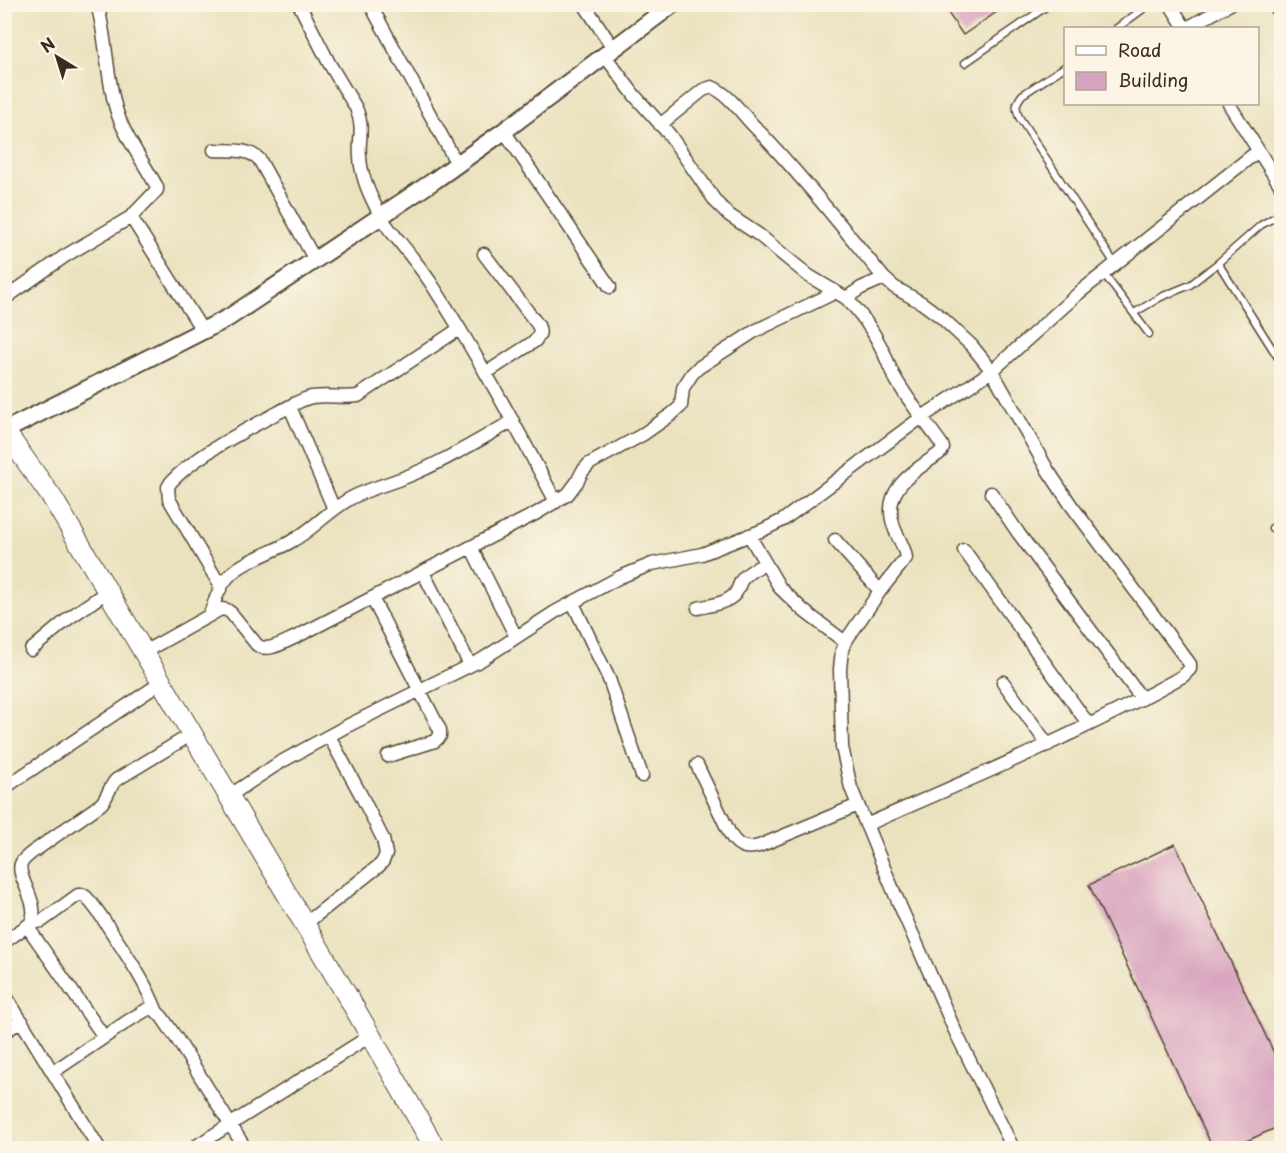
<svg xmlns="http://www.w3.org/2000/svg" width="1286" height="1153" font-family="'Playpen Sans',sans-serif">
<rect width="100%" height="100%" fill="#fcf5e5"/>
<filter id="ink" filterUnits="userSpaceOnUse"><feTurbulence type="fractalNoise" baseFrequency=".0167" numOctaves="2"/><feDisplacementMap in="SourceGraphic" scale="12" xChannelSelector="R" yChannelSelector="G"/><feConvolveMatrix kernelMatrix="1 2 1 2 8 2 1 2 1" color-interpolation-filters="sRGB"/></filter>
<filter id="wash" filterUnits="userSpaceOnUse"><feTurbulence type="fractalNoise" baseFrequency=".008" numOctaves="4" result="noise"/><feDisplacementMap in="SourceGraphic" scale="24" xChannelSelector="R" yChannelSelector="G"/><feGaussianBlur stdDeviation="1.35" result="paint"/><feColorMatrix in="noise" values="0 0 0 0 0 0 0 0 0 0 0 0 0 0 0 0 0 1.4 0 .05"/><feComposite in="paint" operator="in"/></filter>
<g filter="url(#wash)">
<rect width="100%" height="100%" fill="#eae2bf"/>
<g id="blocks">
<path fill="#d7a2be" d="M942,4h51l5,7 -35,24z
M1175,844l107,226v55l-51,23h-18l-124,-263z"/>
</g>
</g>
<g filter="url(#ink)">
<use href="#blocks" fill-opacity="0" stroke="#554636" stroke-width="1.5"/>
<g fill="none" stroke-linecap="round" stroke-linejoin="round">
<defs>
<path id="lane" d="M1117,28l33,-24
M965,63l85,-59
M1066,66l-44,29c-6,8 -7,12 -3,22l96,147
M1218,263l64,101
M1104,274l45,60
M1134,313l27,-16 29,-12 28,-22 43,-38 21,-12
M1272,528h10"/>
<path id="street" d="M299,4l30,59 27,45c9,22 2,29 4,49 1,20 10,39 19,56 4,8 10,16 16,23 12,15 25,31 36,47 46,71 86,145 125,219
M370,4l87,160
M584,4l29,44
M1170,4l15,24
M1274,4l8,15
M1187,28l43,-24
M605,56l30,40 34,38 47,68 13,13 30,20 50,41 37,22c14,14 26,31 35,49 5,9 8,20 13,29 14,25 32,46 48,69l1,3 -2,4c-25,19 -59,35 -48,72 3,12 12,22 13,34l-26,33 -35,51 -3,8 -2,19 2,78 9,41 43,104 62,141 57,115
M1229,104l53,84
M660,125l43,-35 9,-3c18,8 29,26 43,40 46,48 87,100 129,151l10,9 28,16 19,14 31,29 20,25 55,98 24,36 119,159v5l-7,7c-102,57 -210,102 -317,149
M504,131l106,156
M214,150c16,1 33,-2 45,9l56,101
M131,217l71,113
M484,254l54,71c3,7 2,10 -3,16l-49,32
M846,298l15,-10 23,-10
M4,299l61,-43 66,-39 26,-27v-3c-13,-24 -34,-53 -41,-78 -10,-34 -9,-70 -19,-105
M290,407l44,102
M991,493l28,41 123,165
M749,535l31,53 24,23 41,31
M835,540l45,51
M471,547l45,90
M964,550l125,175
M423,572l47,93
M221,587l-52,-88 -1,-12 3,-5c25,-27 75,-52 108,-70 10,-5 22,-13 33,-15 16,-2 31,1 46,-1l101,-67
M372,598l68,132v6l-5,5 -47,15
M573,603l36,76 33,97
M698,608c12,-3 28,-4 37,-14 3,-4 4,-8 6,-13 5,-8 15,-13 24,-17
M210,614c5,-14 10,-30 21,-40 14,-14 43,-22 61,-33 23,-13 40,-34 63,-45 21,-10 44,-15 65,-25 32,-14 62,-33 93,-50
M31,650l38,-32 39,-27
M144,652l77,-43 6,1 4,3 26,32c11,8 27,-3 39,-8l241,-124 31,-19 9,-12 5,-10 7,-8 53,-29 30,-21 9,-8 2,-18 9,-14 6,-6 57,-37 81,-39
M1003,682l45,63
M697,765l33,69c7,12 15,16 29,12l99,-41
M4,788l158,-106
M229,796l50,-33 68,-37 134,-66 74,-48 65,-35 32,-13 50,-10 61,-24 20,-10 139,-103 70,-46 88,-79 178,-141
M32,921l5,1 5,-1 36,-26h5l3,2c9,9 16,20 23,31 17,26 36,53 47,82
M305,924l75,-59 3,-4 3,-7 -3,-15 -22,-44 -32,-59
M27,926l77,111
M4,942l26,-18c13,-20 -17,-49 -8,-62 4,-6 12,-11 18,-15 20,-15 41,-28 61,-43 7,-7 8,-17 15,-24l76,-46
M4,993l95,155
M4,1032l18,-11
M53,1072l78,-53 17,-10h6l8,8 15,22 68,109
M193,1148l177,-112"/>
<path id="secondary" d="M4,431l224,-113 207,-138 69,-49 169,-127"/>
<path id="primary" d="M4,430l49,69 302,510 80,139"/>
</defs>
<use href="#lane" stroke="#554636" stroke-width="9"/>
<use href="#street" stroke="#554636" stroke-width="15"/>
<use href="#secondary" stroke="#554636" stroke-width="20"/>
<use href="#primary" stroke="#554636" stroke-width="22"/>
<use href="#lane" stroke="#fff" stroke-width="6"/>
<use href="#street" stroke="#fff" stroke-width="12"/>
<use href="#secondary" stroke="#fff" stroke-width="16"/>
<use href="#primary" stroke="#fff" stroke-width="20"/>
</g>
</g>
<rect width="1286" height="1153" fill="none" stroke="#fcf5e5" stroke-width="24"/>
<rect x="1064" y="27" width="195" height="78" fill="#fcf5e5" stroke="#afa495" stroke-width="1.5"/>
<rect x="1076" y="46" width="30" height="9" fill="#ffffff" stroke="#afa495" stroke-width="1.5"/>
<text x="1118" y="57" font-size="18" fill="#3b2a1e">Road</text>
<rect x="1076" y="72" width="30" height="18" fill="#d7a2be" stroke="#afa495" stroke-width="1.5"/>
<text x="1118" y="87" font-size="18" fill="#3b2a1e">Building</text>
<g transform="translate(57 57) rotate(322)" stroke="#fcf5e5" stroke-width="4.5" paint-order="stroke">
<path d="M0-4.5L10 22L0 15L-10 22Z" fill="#3b2a1e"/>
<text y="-9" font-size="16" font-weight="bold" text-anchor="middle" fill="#3b2a1e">N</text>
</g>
</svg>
